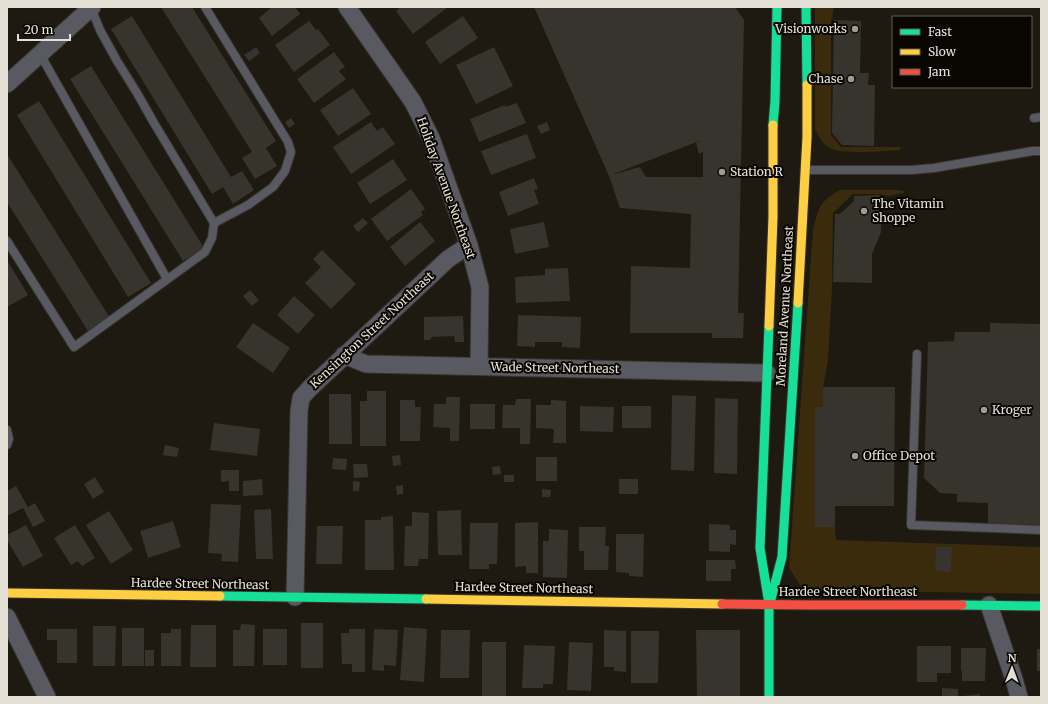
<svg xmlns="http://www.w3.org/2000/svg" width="1048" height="704" font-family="Merriweather,serif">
<rect width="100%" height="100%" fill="#1e1a11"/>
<path fill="#392b0c" d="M815,7h19l-3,15v113l10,12h59l1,3c-16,1 -58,5 -71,-2 -8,-4 -11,-11 -15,-19z
M840,190h58l6,1v2l-16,3 -8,-2h-27l-20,19 -1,76 -4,71 -5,27v20h-8v120h20l1,13 205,7v47l-234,-4 -7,-5 -11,-17 24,-338c6,-23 6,-28 27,-40z"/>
<path fill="#37342d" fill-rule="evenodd" d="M161,7h31l84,134 -10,7 11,18 -22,13 -13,-21 10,-6z
M272,7h23l5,7 -28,22 -13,-18z
M401,7h47l-35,27 -17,-23z
M534,7h201l9,13 -6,293h6l-1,25h-31v-5h-82l1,-67 59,2 1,-54 -71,-6 -11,-32zM702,140l-6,3 3,11 4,-2v25h-57l-6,-10 -29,8z
M132,16l99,161 11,-6 12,19 -21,14 -10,-17 -11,7 -101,-165z
M463,16l15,22 -38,26 -15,-22z
M834,20l27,1 -1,52h9l-1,12h7l-1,61 -32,-1 -10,-12z
M309,21l7,9 2,-1 12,16 -36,27 -19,-27z
M256,47l4,6 -11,8 -5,-6z
M494,47l19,39 -37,18 -20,-39z
M334,52l11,15 -6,4 7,8 -32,24 -17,-24z
M91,66l113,182 -21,13 -113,-182z
M353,88l18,26 -33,22 -18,-26z
M39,101l112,182 -23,14 -111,-182z
M517,103l9,20 -47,19 -9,-23 35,-14v2z
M291,118l4,6 -6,4 -4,-6z
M371,122l6,9 6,-4 12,17 -44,30 -18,-27z
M547,122l3,8 -9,4 -4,-8z
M527,134l9,24 -45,17 -10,-24z
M7,154l103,164 -22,13 -81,-129z
M393,159l14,21 -37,24 -13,-21z
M534,178l4,11 -4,1 5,14 -31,12 -9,-24z
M411,189l14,20 -4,3 2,3 -36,26 -16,-22z
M880,195l1,37 -9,22v29l-39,-1 2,-68h5l14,-13v-5z
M363,218l5,5 -10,9 -5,-6z
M420,222l15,19 -30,25 -15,-19z
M544,222l5,25 -34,7 -5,-25z
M322,250l34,34 -25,25 -26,-26 16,-16 -8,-8z
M7,260l21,35 -21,12z
M568,268l2,33 -54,2 -1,-26 30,-2v-6z
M250,290l9,10 -7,6 -9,-10z
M294,296l21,19 -17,19 -21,-19z
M518,315l63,2 -1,31 -18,-1v-5h-27v5l-18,-1z
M463,316l1,26h-9l-1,-6 -22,1 -2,3h-6v-23z
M253,323l37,25 -17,25 -37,-26z
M990,323l51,1v201l-53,-1v-21l-31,-1v-8l-17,-1 -16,-15 4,-136 26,-1 1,-9h35z
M823,387h72l-1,119h-59v21h-20v-120h8z
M367,391h19v55h-26v-45h7z
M329,394h22l1,50h-23z
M672,395l24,1 -2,75 -23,-1z
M446,397h14l-1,44h-9v-13l-17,-1 1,-23h12z
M715,398l23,1 -1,75 -23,-1z
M516,399h15l-1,45h-10v-16h-18l1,-23h12z
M400,400h15v7h6l-1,34h-20z
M551,400l15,1v42h-13l1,-14 -18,-1v-23h15z
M470,404h25v25h-25z
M580,406l34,1 -1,25 -33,-1z
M622,406h29v22h-29z
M214,423l46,6 -3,27 -47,-6z
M165,445l14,3 -2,9 -14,-2z
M400,455l1,10 -8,1 -1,-10z
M536,457h21v24h-21z
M333,458l14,1 -1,11 -14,-1z
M353,464h14l1,13 -14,1z
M500,466l1,8 -8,1 -1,-8z
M221,470h18v21h-10v-10l-8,1z
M504,475h10v7h-10z
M95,477l9,15 -11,7 -9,-15z
M262,479l1,16 -20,1v-15z
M619,479h19v15h-19z
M353,481l7,1 -1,9h-6z
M403,485v9l-6,1 -1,-9z
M16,486l12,21 7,-4 10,18 -12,6 -10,-19 -16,8v-25z
M542,489l9,1 -1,7h-8z
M211,504l30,1 -3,57 -17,-1 1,-7 -14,-1z
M271,509l2,50h-17l-2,-49z
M461,510l1,45h-24l-1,-44z
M109,511l24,39 -22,14 -25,-39z
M412,512l17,1 -1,46h-9l-1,7h-14l1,-40h7z
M393,516l1,54h-29v-50h16v-3z
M173,521l8,26 -33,11 -8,-27z
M538,522v51h-12v-7l-11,1v-44z
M470,523h28l-1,41h-8v5h-20z
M709,524l21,1v5h6v15l-6,-1v8l-21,-1z
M26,525l17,31 -20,11 -16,-27v-5z
M75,525l20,33 -13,8 -4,-5 -7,4 -17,-27z
M317,526h26l-1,38h-26z
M579,527h27l-1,19h4l-1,24h-24v-19h-5z
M549,529l19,1 -1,48 -24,-1v-36h6z
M616,534h28l-1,43 -14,-1v-3l-13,-1z
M936,547h16l-1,25 -16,-1z
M706,560h29l1,9h-5v12h-25z
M301,623h22v45h-22z
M241,624l14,1 -1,41h-21v-36h7z
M191,625h25v42h-26z
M93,626h23l-1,40h-22z
M404,627l23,2 -3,53 -24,-2z
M122,628h22v38h-22z
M47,629h30v34h-20v-23h-10z
M171,629h10v37h-20v-33h10z
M263,629h24v36h-24z
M349,629h16v43h-13v-8h-10l-1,-31h8z
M374,629l24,1 -2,36 -12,-1v6l-12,-1z
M441,630h29l-1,48h-29z
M604,630l22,1v41l-12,-1v-4h-10z
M696,630h44v67h-43z
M631,631h28l-1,52h-27z
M482,642h24v55h-24z
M569,642l24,1 -2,48 -24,-1z
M524,645l31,1 -2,38h-10v4h-21z
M917,646h34v27h-14v9h-20z
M961,648h25l-1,33h-23v-10h-1z
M1037,649h4v22h-4z
M145,650h9v16h-9z
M942,688l16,1v8h-16z
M980,694v3h-17v-1z"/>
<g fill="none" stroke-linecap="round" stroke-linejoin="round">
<defs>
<path id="lane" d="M205,7l83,135 3,10 -6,19 -12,16 -25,18 -34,18
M40,54l127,225
M1034,118l7,-1
M805,170h106l23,-2 99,-17h8
M7,241l67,106 131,-95 7,-14 2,-15 -60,-100 -17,-30 -20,-32 -17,-31 -9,-22
M917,354l-6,171 130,5
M7,430l2,9 -2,6"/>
<path id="street" d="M347,7l66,95 18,36 38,107 11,42 -1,79
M7,84l85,-77
M344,355l22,9 401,9
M295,597l4,-186 2,-13 9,-10 138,-129 21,-14
M989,605l25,74 5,18
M7,617l40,80"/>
<path id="fast" d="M806,7l1,78
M773,125l2,-24 2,-94
M769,326l-9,222 9,56v93
M220,596l206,3
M771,599l11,-42 16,-254
M962,605l79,1"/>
<path id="slow" d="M798,303l9,-166v-52
M769,326l4,-109v-92
M7,593l213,3
M426,599l296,5"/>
<path id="jam" d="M722,604l90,1h150"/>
</defs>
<use href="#lane" stroke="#39352d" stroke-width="10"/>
<use href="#street" stroke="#39352d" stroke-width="19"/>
<use href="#fast" stroke="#39352d" stroke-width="11"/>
<use href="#slow" stroke="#39352d" stroke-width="11"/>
<use href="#jam" stroke="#39352d" stroke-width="11"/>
<use href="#lane" stroke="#595962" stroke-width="8"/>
<use href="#street" stroke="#595962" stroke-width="17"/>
<use href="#fast" stroke="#16e098" stroke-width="9"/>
<use href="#slow" stroke="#ffcf43" stroke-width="9"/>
<use href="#jam" stroke="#f24e42" stroke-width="9"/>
</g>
<g fill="#9f9b91" stroke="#0a0703" stroke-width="1.5">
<circle cx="855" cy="29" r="4"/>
<circle cx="851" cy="79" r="4"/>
<circle cx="722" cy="172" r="4"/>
<circle cx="864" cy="211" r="4"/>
<circle cx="984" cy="410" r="4"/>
<circle cx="855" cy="456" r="4"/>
</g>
<g text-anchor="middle" stroke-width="4" stroke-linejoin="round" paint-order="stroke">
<g font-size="12" fill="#e5e0d6" stroke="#0a0703" text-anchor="start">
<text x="847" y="33" text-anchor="end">Visionworks</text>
<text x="843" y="83" text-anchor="end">Chase</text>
<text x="730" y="176">Station R</text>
<text x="872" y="208">The Vitamin<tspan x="872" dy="14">Shoppe</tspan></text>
<text x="992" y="414">Kroger</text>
<text x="863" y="460">Office Depot</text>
</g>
<g font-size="12" fill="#e5e0d6" stroke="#0a0703">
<text transform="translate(446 188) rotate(70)" y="4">Holiday Avenue Northeast</text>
<text transform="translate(785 306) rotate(-87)" y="4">Moreland Avenue Northeast</text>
<text transform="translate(372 330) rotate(-43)" y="4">Kensington Street Northeast</text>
<text transform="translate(555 368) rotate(1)" y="4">Wade Street Northeast</text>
<text transform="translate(200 584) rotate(1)" y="4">Hardee Street Northeast</text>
<text transform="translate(524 588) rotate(1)" y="4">Hardee Street Northeast</text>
<text x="848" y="596">Hardee Street Northeast</text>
</g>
</g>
<rect width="1048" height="704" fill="none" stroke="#e5e0d6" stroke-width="16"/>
<rect x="892" y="16" width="140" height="72" fill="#0a0703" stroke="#625e57"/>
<rect x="900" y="29" width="20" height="6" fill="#16e098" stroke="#625e57"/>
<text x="928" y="36" font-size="12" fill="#e5e0d6">Fast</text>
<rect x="900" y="49" width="20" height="6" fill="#ffcf43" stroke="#625e57"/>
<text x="928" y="56" font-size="12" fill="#e5e0d6">Slow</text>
<rect x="900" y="69" width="20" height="6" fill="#f24e42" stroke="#625e57"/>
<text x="928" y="76" font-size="12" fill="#e5e0d6">Jam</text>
<g transform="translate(1012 668) rotate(1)" stroke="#0a0703" stroke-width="3" paint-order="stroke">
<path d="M0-3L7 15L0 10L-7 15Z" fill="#e5e0d6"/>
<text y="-6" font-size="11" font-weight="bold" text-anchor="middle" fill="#e5e0d6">N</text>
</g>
<path d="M18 34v6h52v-6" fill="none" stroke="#e5e0d6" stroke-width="2"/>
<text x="24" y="34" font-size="12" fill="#e5e0d6" stroke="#0a0703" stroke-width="3" paint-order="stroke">20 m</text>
</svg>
